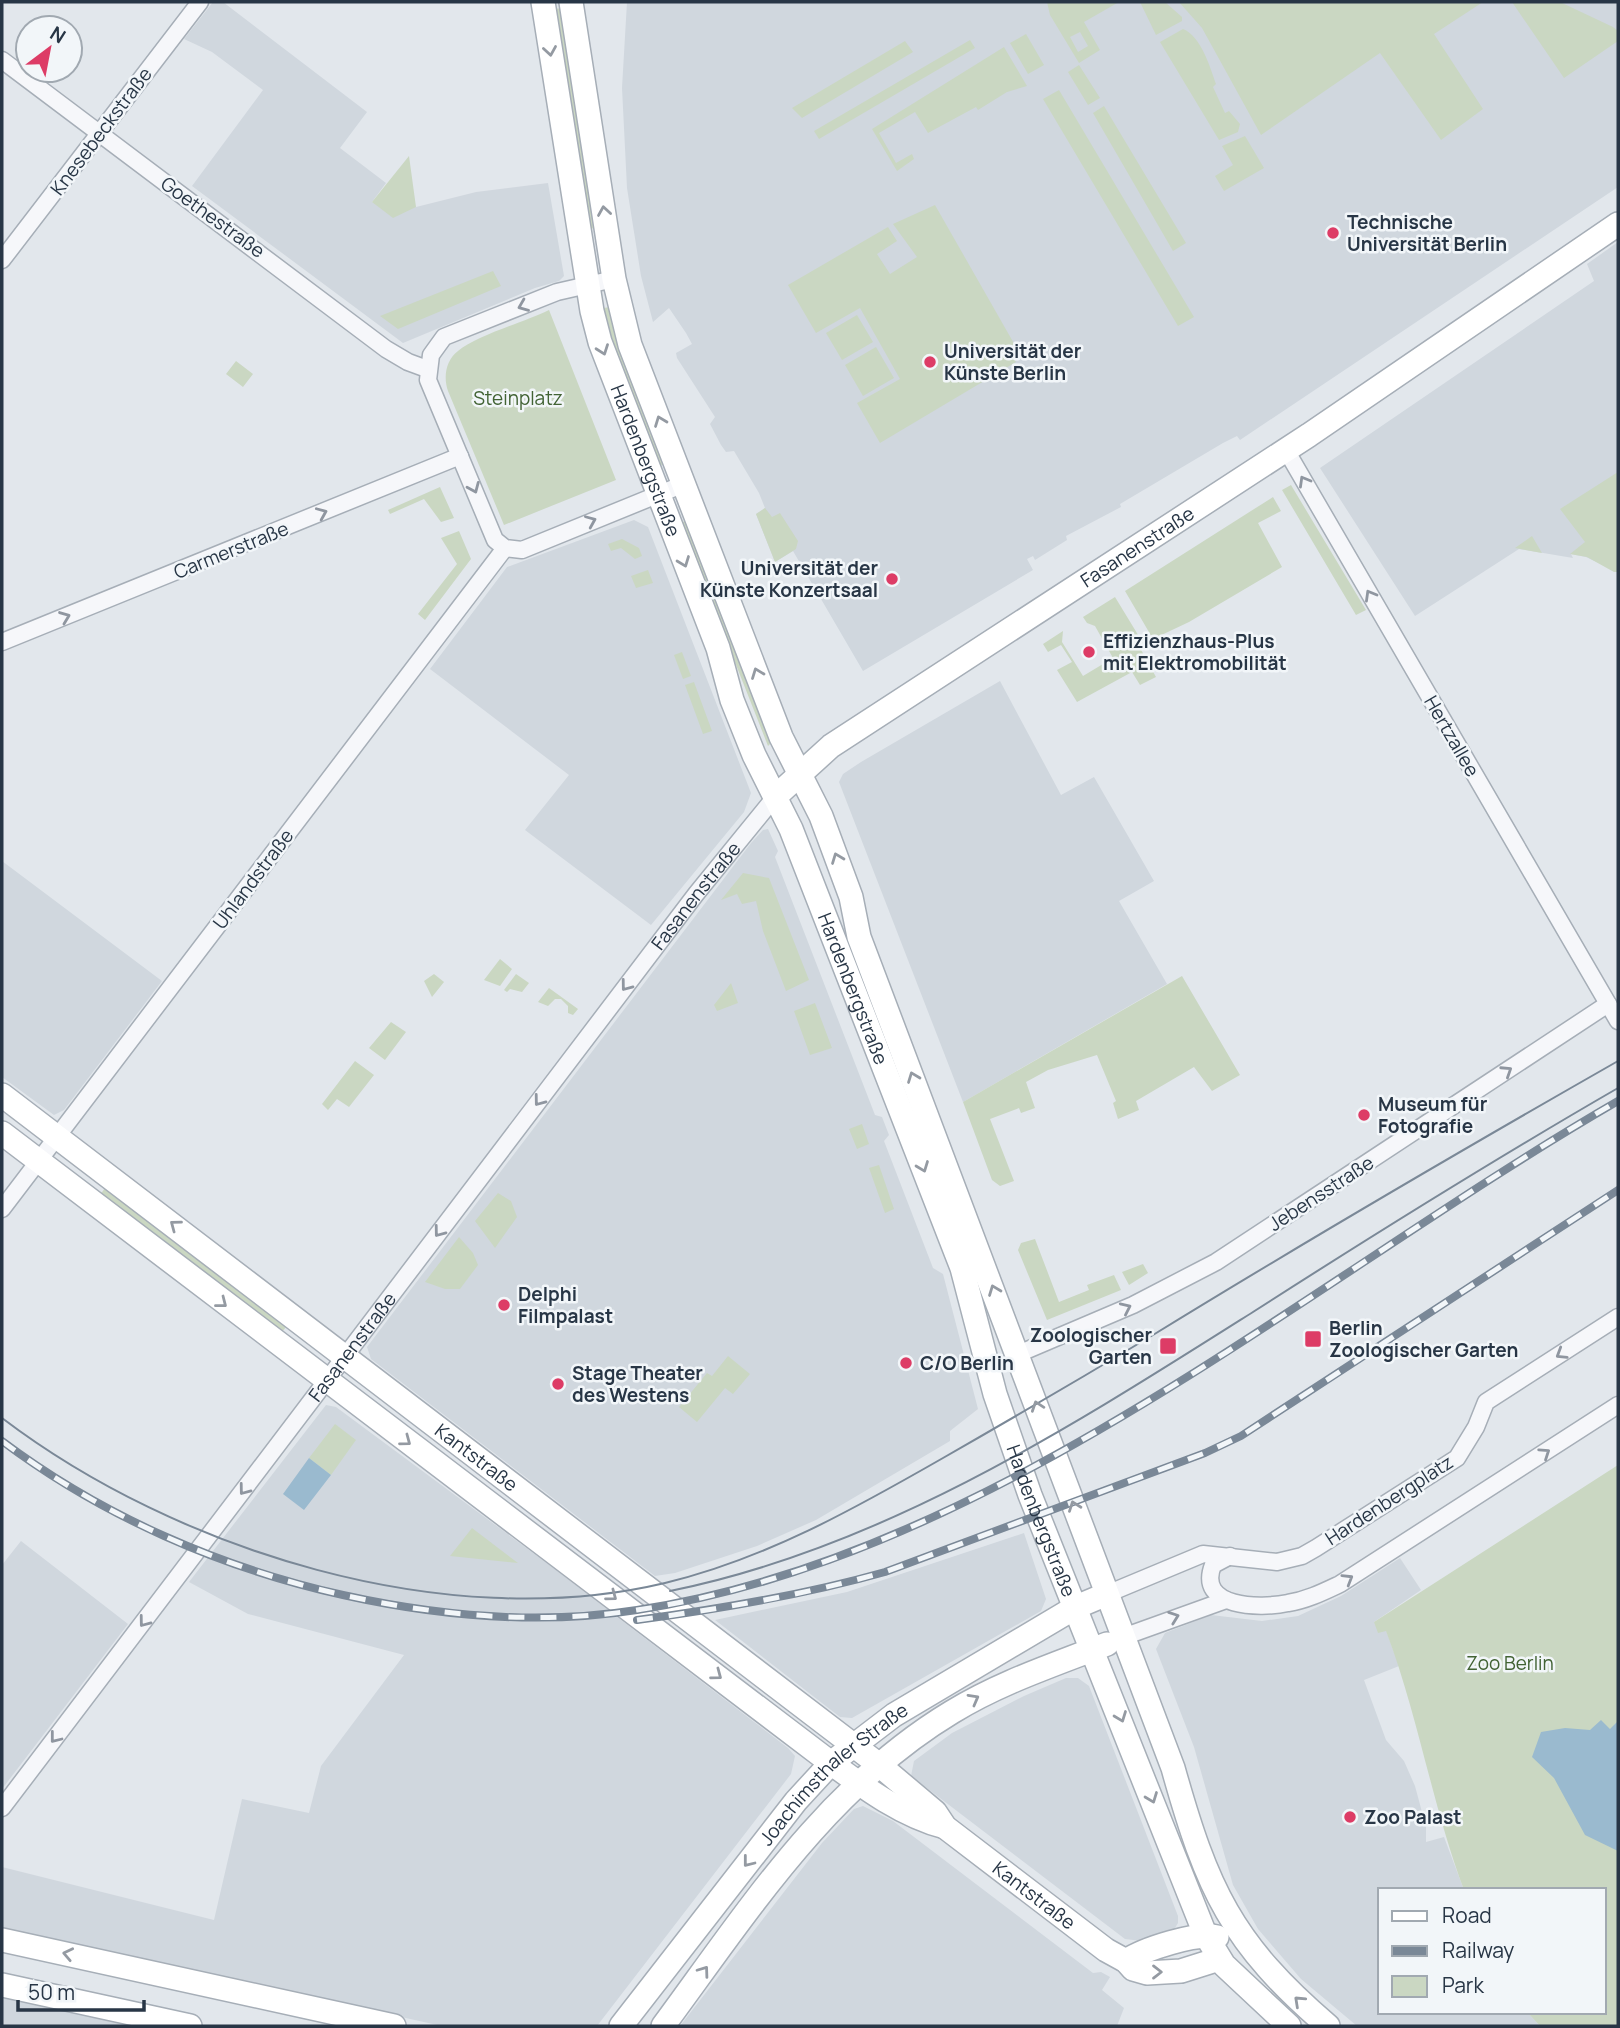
<svg xmlns="http://www.w3.org/2000/svg" width="1620" height="2028" font-family="Manrope,sans-serif">
<rect width="100%" height="100%" fill="#e2e7ec"/>
<path fill="#d0d7de" d="M213,2h10l144,110 -27,36 46,35 -14,19 44,5 60,-15 72,-9 16,93 -5,5 -24,7 -132,55 -211,-157 71,-96 -51,-38 -28,-13z
M627,2h991v185l-378,253 -3,-4 -14,7 -103,61 1,3 -55,29 1,4 -32,20 -2,-4 -6,3 6,11 -170,101 -70,-120 -18,11 -19,-48 9,-6 -6,-15 -25,-42 -8,1 -5,-7 -11,-21 5,-7 -38,-59 -1,-5 16,-9 -6,-11 -17,-25 -16,14 -12,-46 -14,-88 -5,-100z
M1618,242v330l-32,-15 -15,-3 2,4 -54,-9 -104,67 -95,-148 274,-187 -7,-17z
M634,520l14,7 103,266 -7,19 -93,113 -126,-95 44,-55 -139,-106 77,-102z
M1000,681l61,114 33,-18 60,104 -35,20 48,83 -204,118 -124,-320 4,-8 18,-12z
M768,829l10,22 -3,6 100,258 7,2 7,18 -5,6 49,127 10,6 35,135 -28,22v10l-134,79 -59,26 -82,27 -20,3 -284,-217 -4,-12 384,-504 12,-13z
M2,861l160,120 -98,129 -10,5 -52,-38z
M326,1405l10,2 212,157 240,184 7,8 -4,18 -194,252h-155l-440,-97v-62l212,53 28,-121 67,14 12,-47 83,-111 -156,-41 -59,-32z
M1024,1533l22,66 -5,12 -189,107 -12,-1 -125,-97 132,-28z
M21,1541l107,83 -126,165v-224z
M1400,1558l21,32 -47,32 12,8 13,36 -35,14 22,60 18,21 11,25 11,41v15l18,-5 20,53h-84v122h147l13,14h-183l-56,-47 -43,-50 -25,-44 -39,-138 -38,-98 9,-16 46,-18 51,6 36,-5 43,-20z
M1066,1678h12l11,8 89,230v7l-6,10 -30,8 -17,-2 -214,-163 3,-15 38,-28 72,-37z
M863,1806l30,15 200,152 8,-1 9,5 -8,13 22,18 -7,18h-437l142,-183 32,-34z
M2,1997l131,29h-131z"/>
<path fill="#cad7c2" fill-rule="evenodd" d="M1047,2h72l-35,20 16,28 -21,13 -29,-48zM1080,32l8,14 -10,6 -8,-15z
M1140,2h25l17,15v4l-26,14z
M1179,2h304l-49,32 49,75 -42,31 -61,-87 -119,82 -59,-107z
M1512,2h48l53,25 5,4v10l-54,37z
M563,8l34,220 -9,1 -34,-220z
M1183,29c18,7 27,38 33,55l-3,3 12,26 4,-2 11,13 -2,8 -19,8 -59,-98z
M1026,34l18,31 -16,9 -18,-31z
M970,40l5,8 -156,91 -5,-8z
M905,41l8,11 -111,66 -10,-10z
M1004,47l23,39 -20,6 -29,18 -2,-3 -48,26 -13,-21 -36,21 17,30 16,-9 2,5 -17,12 -25,-42z
M1079,65l21,33 -12,7 -20,-33z
M1059,90l135,227 -16,9 -135,-227z
M1104,106l82,137 -13,8 -80,-138z
M1245,136l19,32 -40,23 -9,-15 18,-11 -11,-19z
M409,156l7,51 -23,11 -21,-16z
M935,205l85,149 -7,3 3,5 -136,81 -23,-40 43,-24 -40,-71 -44,25 -28,-48 100,-58 9,14 -20,13 13,20 27,-17 -24,-33z
M493,271l8,15 -103,43 -18,-13z
M611,307l56,155 -9,5 -46,-124 -9,-35z
M549,310l67,170 -112,45 -56,-134c-5,-14 -2,-31 10,-40 19,-16 67,-29 91,-41z
M857,315l16,27 -31,18 -16,-27z
M876,347l18,31 -31,18 -18,-31z
M236,361l17,13 -10,13 -17,-13z
M1618,472v100h-4l-27,-15 -17,-3 15,-12 -25,-33z
M1291,485l75,125 -10,5 -74,-125z
M440,487l14,31 -13,4 -17,-23 -34,15 -2,-4z
M1273,497l8,14 -23,12 24,44 -93,55 -36,17 -28,-48z
M765,508l7,9 8,-4 18,28 -2,8 -21,13 -19,-48z
M688,520l85,221 -5,5 -88,-223z
M459,531l12,28 -46,61 -7,-6 39,-50 -16,-26z
M1532,536l10,17 -27,-5z
M622,539l17,9 3,8 -7,3 -14,-11 -10,3 -3,-7z
M648,570l5,13 -17,5 -5,-12z
M1115,597l28,46 -4,3 17,31 -16,8 -8,-13 -55,30 -20,-32 15,-8 -11,-17 -13,7 -5,-8 20,-13 -1,11 21,34 30,-18 -18,-32 -8,-3 -4,-6z
M682,652l9,24 -8,3 -9,-24z
M694,682l18,49 -9,3 -18,-49z
M743,873l26,5 40,102 -23,11 -23,-60 -7,-30 -14,3 -5,-10 -16,6z
M500,959l12,10 -12,17 -16,-6z
M434,974l10,8 -12,15 -8,-16z
M516,974l13,9 -7,9 -12,-3 -3,3 -3,-2z
M1182,976l58,99 -28,16 -18,-24 -58,34 3,9 -21,9 -5,-16 3,-2 -19,-46 -49,15 -22,12 9,26 -14,5 -2,-5 -29,11 24,62 -14,5 -8,-6 -29,-78z
M731,983l7,20 -21,8 -3,-6z
M549,988l29,21 -5,6 -5,-2v-7l-7,-7h-6l-7,7 -10,-4z
M815,1003l17,45 -22,7 -16,-44z
M391,1022l15,10 -21,28 -16,-12z
M355,1061l19,14 -25,32 -12,-8 -9,11 -6,-6z
M862,1124l7,20 -12,5 -8,-20z
M879,1165l15,44 -9,4 -16,-45z
M105,1188l182,138 -6,7 -181,-138z
M498,1193l13,8 6,16 -22,31 -20,-27z
M459,1237l14,16 5,12 -18,24h-15l-20,-7z
M1035,1239l24,63 30,-12 -2,-5 27,-10 7,15 -74,30 -29,-70 3,-7z
M1143,1264l5,9 -19,12 -7,-13z
M728,1356l22,18 -17,20 -8,-6 -28,34 -18,-15 28,-34 5,3z
M335,1424l21,16 -25,35 -22,-17z
M1618,1465v561h-78l-13,-14h77v-122h-140c-32,-85 -46,-175 -78,-259l-8,2 -4,-11z
M472,1528l46,35 -68,-7z"/>
<path fill="#9abacf" d="M309,1458l22,17 -27,35 -21,-16z
M1601,1720l9,9 8,-8v130l-33,-16 -31,-57 -22,-21 9,-25 24,-4 25,2z"/>
<g fill="none" stroke-linecap="round" stroke-linejoin="round">
<defs>
<g id="street">
<path d="M2,60l384,289 22,13 19,7"/>
<path d="M2,260l198,-258"/>
<path d="M614,279l-57,13 -113,45 -13,18 -3,25 67,160 10,8 17,2 162,-66"/>
<path d="M1286,450l332,571"/>
<path d="M2,642l458,-186"/>
<path d="M2,1209l503,-661"/>
<path d="M1018,1354l115,-49 83,-43 392,-258"/>
<path d="M1230,1556l-17,9c-17,43 47,44 75,38 19,-3 35,-11 52,-19l278,-179"/>
<path d="M1107,1594l96,-40 74,8 25,-6 14,-8 141,-90 19,-31 10,-25 132,-85"/>
<path d="M1123,1637l103,-37"/>
<path id="s1" d="M2,1808l694,-914 79,-97"/>
</g>
<g id="secondary">
<path id="s2" d="M543,2l49,309 8,31 118,306 14,52 22,55 37,74 171,439 33,126 35,101 175,439 19,31 65,61"/>
<path d="M571,2l43,277 16,66 151,392 40,79 30,81 8,40 314,831c34,121 58,175 155,258"/>
<path id="s3" d="M775,797l56,-51 478,-311 309,-211"/>
<path id="s4" d="M2,1095l876,669 57,48 10,15 161,123 20,11 7,8 14,4 34,-2 38,-12"/>
<path d="M2,1133l829,630c35,26 72,53 114,64"/>
<path d="M2,1940l392,86"/>
<path d="M1126,1961c18,-12 71,-29 91,-24"/>
<path d="M2,1985l188,41"/>
<path id="s5" d="M621,2026l175,-225 35,-38 63,-48 182,-108 31,-13"/>
<path d="M663,2026c85,-115 163,-238 289,-314 49,-30 102,-47 155,-68"/>
</g>
</defs>
<use href="#street" stroke="#a6aeb7" stroke-width="19"/>
<use href="#secondary" stroke="#a6aeb7" stroke-width="26"/>
<use href="#street" stroke="#f6f7fa" stroke-width="16"/>
<use href="#secondary" stroke="#fff" stroke-width="23"/>
<path stroke="#7a8897" stroke-width="2" d="M2,1418c175,133 444,217 663,165 100,-24 189,-74 278,-125 70,-40 140,-81 210,-123 153,-94 309,-185 465,-274
M670,1591c213,-43 401,-164 583,-279 120,-77 242,-153 365,-224"/>
<defs>
<path id="rail" d="M2,1441c100,75 219,127 341,154 95,21 198,30 294,15 360,-55 673,-331 981,-509
M637,1620c83,-11 167,-25 248,-48l320,-119 36,-17 377,-246"/>
</defs>
<use href="#rail" stroke="#7a8897" stroke-width="8"/>
<use href="#rail" stroke="#f2f6f9" stroke-width="5" stroke-dasharray="16" stroke-linecap="butt"/>
</g>
<defs><path id="oneway-chevron" d="M-2-3.5L2.5 0L-2 3.5" fill="none" stroke-width="1.6" stroke-linecap="round" stroke-linejoin="round" transform="scale(1.75)"/></defs>
<g stroke="#949aa2">
<use href="#oneway-chevron" transform="translate(550 51) rotate(81)"/>
<use href="#oneway-chevron" transform="translate(604 211) rotate(-99)"/>
<use href="#oneway-chevron" transform="translate(603 350) rotate(70)"/>
<use href="#oneway-chevron" transform="translate(660 421) rotate(-111)"/>
<use href="#oneway-chevron" transform="translate(684 562) rotate(69)"/>
<use href="#oneway-chevron" transform="translate(757 673) rotate(-111)"/>
<use href="#oneway-chevron" transform="translate(837 858) rotate(-111)"/>
<use href="#oneway-chevron" transform="translate(913 1077) rotate(-111)"/>
<use href="#oneway-chevron" transform="translate(923 1167) rotate(69)"/>
<use href="#oneway-chevron" transform="translate(175 1225) rotate(-143)"/>
<use href="#oneway-chevron" transform="translate(994 1290) rotate(-111)"/>
<use href="#oneway-chevron" transform="translate(222 1303) rotate(38)"/>
<use href="#oneway-chevron" transform="translate(1037 1406) rotate(-109)"/>
<use href="#oneway-chevron" transform="translate(406 1441) rotate(37)"/>
<use href="#oneway-chevron" transform="translate(1074 1506) rotate(-110)"/>
<use href="#oneway-chevron" transform="translate(612 1596) rotate(37)"/>
<use href="#oneway-chevron" transform="translate(717 1675) rotate(37)"/>
<use href="#oneway-chevron" transform="translate(974 1699) rotate(-29)"/>
<use href="#oneway-chevron" transform="translate(1121 1717) rotate(69)"/>
<use href="#oneway-chevron" transform="translate(1152 1798) rotate(69)"/>
<use href="#oneway-chevron" transform="translate(748 1862) rotate(128)"/>
<use href="#oneway-chevron" transform="translate(68 1954) rotate(-168)"/>
<use href="#oneway-chevron" transform="translate(704 1971) rotate(-54)"/>
<use href="#oneway-chevron" transform="translate(1157 1972)"/>
<use href="#oneway-chevron" transform="translate(1299 2001) rotate(-137)"/>
</g>
<g stroke="#8f96a0">
<use href="#oneway-chevron" transform="translate(523 306) rotate(158)"/>
<use href="#oneway-chevron" transform="translate(1304 481) rotate(-120)"/>
<use href="#oneway-chevron" transform="translate(474 488) rotate(67)"/>
<use href="#oneway-chevron" transform="translate(322 513) rotate(-23)"/>
<use href="#oneway-chevron" transform="translate(591 521) rotate(-23)"/>
<use href="#oneway-chevron" transform="translate(1370 595) rotate(-120)"/>
<use href="#oneway-chevron" transform="translate(65 617) rotate(-21)"/>
<use href="#oneway-chevron" transform="translate(626 986) rotate(127)"/>
<use href="#oneway-chevron" transform="translate(1507 1071) rotate(-33)"/>
<use href="#oneway-chevron" transform="translate(539 1101) rotate(127)"/>
<use href="#oneway-chevron" transform="translate(439 1232) rotate(127)"/>
<use href="#oneway-chevron" transform="translate(1126 1308) rotate(-25)"/>
<use href="#oneway-chevron" transform="translate(1561 1354) rotate(148)"/>
<use href="#oneway-chevron" transform="translate(1545 1453) rotate(-34)"/>
<use href="#oneway-chevron" transform="translate(244 1490) rotate(127)"/>
<use href="#oneway-chevron" transform="translate(1348 1579) rotate(-31)"/>
<use href="#oneway-chevron" transform="translate(1174 1617) rotate(-20)"/>
<use href="#oneway-chevron" transform="translate(144 1622) rotate(127)"/>
<use href="#oneway-chevron" transform="translate(55 1738) rotate(128)"/>
</g>
<g fill="#dd3c66" stroke="#f2f6f9" stroke-width="2.5">
<circle cx="1333" cy="233" r="7"/>
<circle cx="930" cy="362" r="7"/>
<circle cx="892" cy="579" r="7"/>
<circle cx="1089" cy="652" r="7"/>
<circle cx="1364" cy="1115" r="7"/>
<circle cx="504" cy="1305" r="7"/>
<rect x="1304" y="1330" width="18" height="18" rx="3.5"/>
<rect x="1159" y="1337" width="18" height="18" rx="3.5"/>
<circle cx="906" cy="1363" r="7"/>
<circle cx="558" cy="1384" r="7"/>
<circle cx="1350" cy="1817" r="7"/>
</g>
<g text-anchor="middle" stroke-width="5" stroke-linejoin="round" paint-order="stroke">
<g font-size="19" fill="#283646" stroke="#f2f6f9">
<text transform="translate(101 131) rotate(-53)" y="7">Knesebeckstraße</text>
<text transform="translate(213 217) rotate(36)" y="7">Goethestraße</text>
<text dy="7" stroke="none"><textPath href="#s2" startOffset="472">Hardenbergstraße</textPath></text>
<text dy="7" stroke="none"><textPath href="#s3" startOffset="441">Fasanenstraße</textPath></text>
<text transform="translate(231 550) rotate(-22)" y="7">Carmerstraße</text>
<text transform="translate(1452 736) rotate(60)" y="7">Hertzallee</text>
<text transform="translate(253 879) rotate(-53)" y="7">Uhlandstraße</text>
<text dy="7" stroke="none"><textPath href="#s1" startOffset="1146">Fasanenstraße</textPath></text>
<text dy="7" stroke="none"><textPath href="#s2" startOffset="1040">Hardenbergstraße</textPath></text>
<text transform="translate(1321 1193) rotate(-33)" y="7">Jebensstraße</text>
<text dy="7" stroke="none"><textPath href="#s1" startOffset="579">Fasanenstraße</textPath></text>
<text dy="7" stroke="none"><textPath href="#s4" startOffset="597">Kantstraße</textPath></text>
<text transform="translate(1389 1500) rotate(-33)" y="7">Hardenbergplatz</text>
<text dy="7" stroke="none"><textPath href="#s2" startOffset="1605">Hardenbergstraße</textPath></text>
<text dy="7" stroke="none"><textPath href="#s5" startOffset="331">Joachimsthaler Straße</textPath></text>
<text dy="7" stroke="none"><textPath href="#s4" startOffset="1307">Kantstraße</textPath></text>
</g>
<g font-size="19" font-weight="bold" fill="#283646" stroke="#f2f6f9" text-anchor="start">
<text x="1347" y="229">Technische<tspan x="1347" dy="22">Universität Berlin</tspan></text>
<text x="944" y="358">Universität der<tspan x="944" dy="22">Künste Berlin</tspan></text>
<text x="878" y="575" text-anchor="end">Universität der<tspan x="878" dy="22">Künste Konzertsaal</tspan></text>
<text x="1103" y="648">Effizienzhaus-Plus<tspan x="1103" dy="22">mit Elektromobilität</tspan></text>
<text x="1378" y="1111">Museum für<tspan x="1378" dy="22">Fotografie</tspan></text>
<text x="518" y="1301">Delphi<tspan x="518" dy="22">Filmpalast</tspan></text>
<text x="1329" y="1335">Berlin<tspan x="1329" dy="22">Zoologischer Garten</tspan></text>
<text x="1152" y="1342" text-anchor="end">Zoologischer<tspan x="1152" dy="22">Garten</tspan></text>
<text x="920" y="1370">C/O Berlin</text>
<text x="572" y="1380">Stage Theater<tspan x="572" dy="22">des Westens</tspan></text>
<text x="1364" y="1824">Zoo Palast</text>
</g>
<g font-size="19" fill="#426334" stroke="#f2f6f9">
<text x="518" y="405">Steinplatz</text>
<text x="1510" y="1670">Zoo Berlin</text>
</g>
</g>
<rect width="1620" height="2028" fill="none" stroke="#283646" stroke-width="7"/>
<rect x="1378" y="1888" width="228" height="126" fill="#f2f6f9" stroke="#a1a9b1" stroke-width="2"/>
<rect x="1392" y="1911" width="35" height="10" fill="#ffffff" stroke="#a1a9b1" stroke-width="2"/>
<text x="1442" y="1923" font-size="21" fill="#283646">Road</text>
<rect x="1392" y="1946" width="35" height="10" fill="#7a8897" stroke="#a1a9b1" stroke-width="2"/>
<text x="1442" y="1958" font-size="21" fill="#283646">Railway</text>
<rect x="1392" y="1976" width="35" height="21" fill="#cad7c2" stroke="#a1a9b1" stroke-width="2"/>
<text x="1442" y="1993" font-size="21" fill="#283646">Park</text>
<g transform="translate(49 49) rotate(32)"><circle r="33" fill="#f2f6f9" stroke="#a1a9b1" stroke-width="2"/>
<path d="M0-5L12 26L0 18L-12 26Z" fill="#dd3c66"/>
<text y="-10" font-size="19" font-weight="bold" text-anchor="middle" fill="#283646">N</text>
</g>
<path d="M18 2000v10h126v-10" fill="none" stroke="#283646" stroke-width="3.5"/>
<text x="28" y="2000" font-size="21" fill="#283646" stroke="#f2f6f9" stroke-width="5" paint-order="stroke">50 m</text>
</svg>
